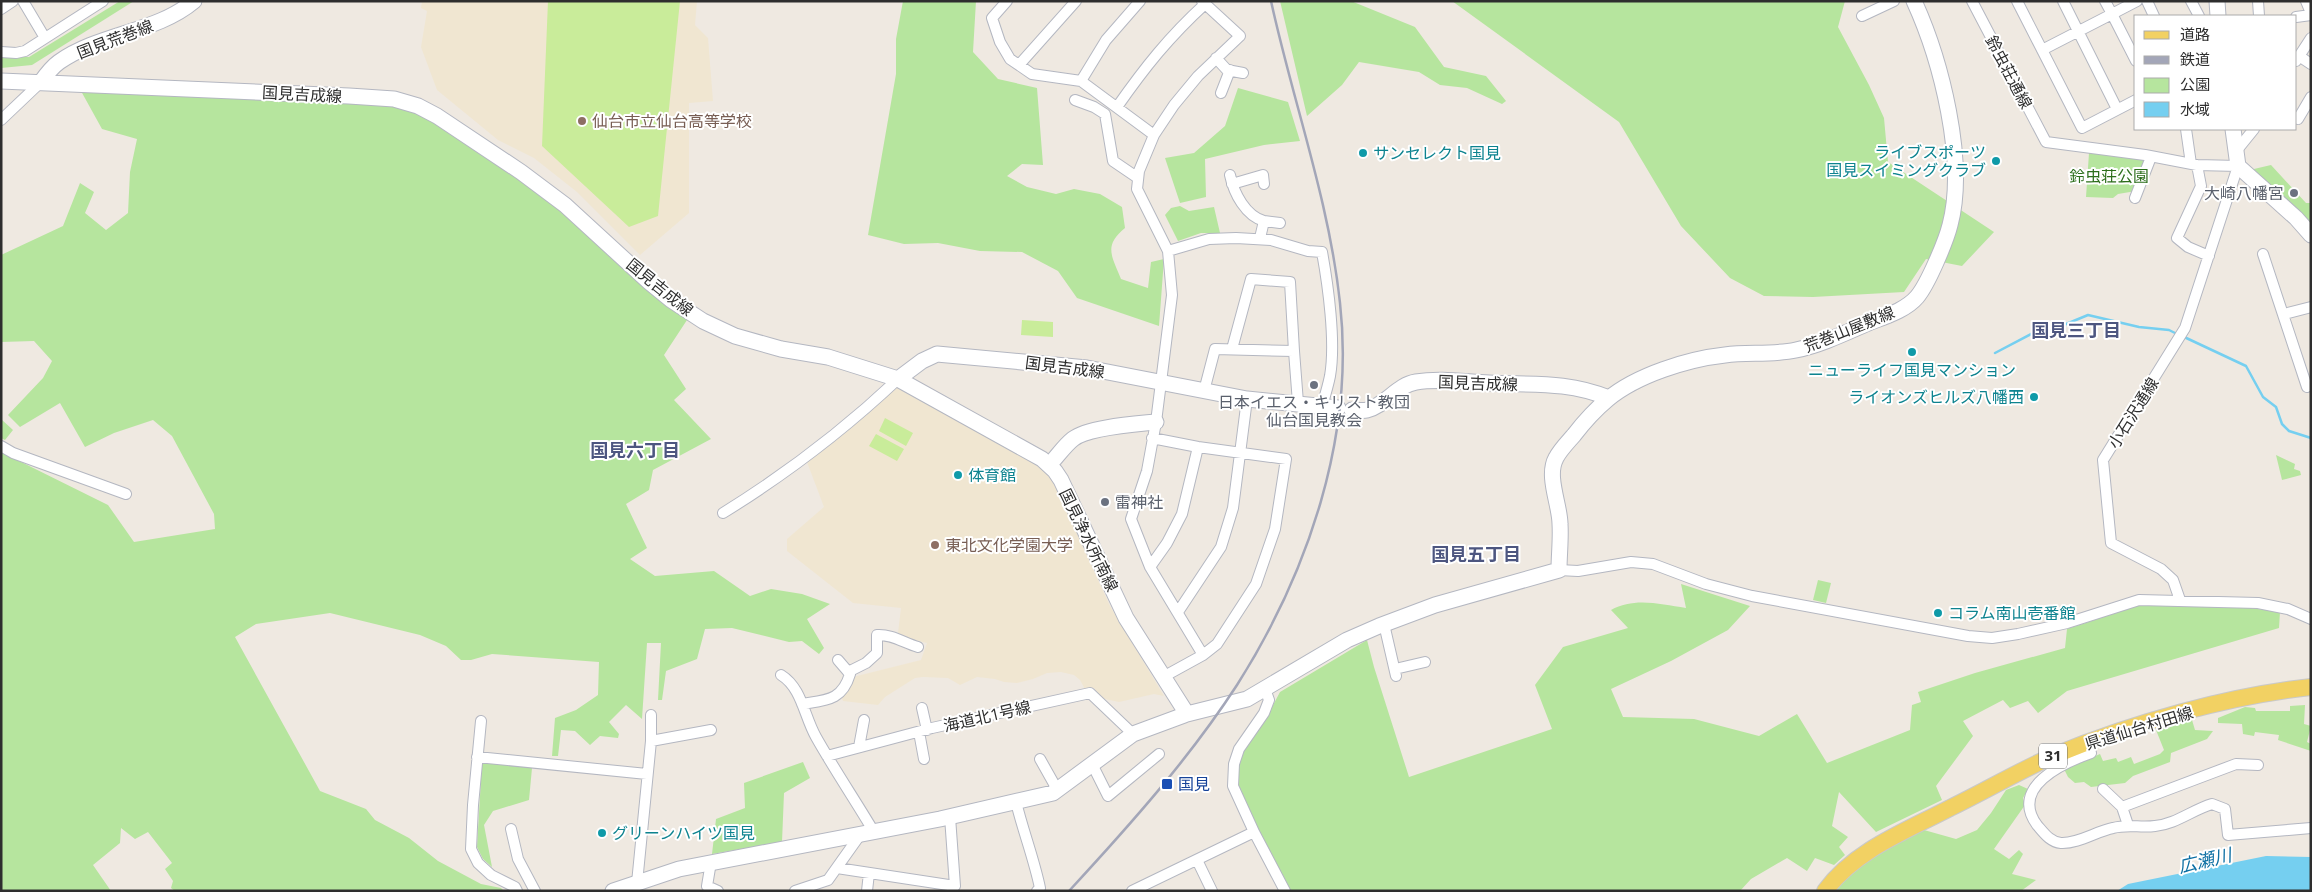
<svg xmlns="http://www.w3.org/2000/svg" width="2312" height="892" font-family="'Open Sans','Noto Sans JP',sans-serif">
<rect width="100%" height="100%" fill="#efe9e1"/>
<path fill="#f0e6d1" d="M422,1h275l-2,24 13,13 5,63 -24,2v110l-49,42 -63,-63 -43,-34 -36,-18 -61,-50 -16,-43 6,-36 -6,-3z
M896,386l140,77 11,11 7,9 56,123 54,90 -10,-2 -35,8 -19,-4 -6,-10 -8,3 -6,-11 -6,-5 -13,-3 -14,1 -14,6 -16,4 -13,-1 -9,-3 -18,-2 -17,8 -12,-7 -25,-1 -8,1 -30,19 -7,8 -35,-4 -2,-6 12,-18 68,-17 6,-17 -25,-6 -4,-4 3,-25 -48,-5 -66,-52v-12l37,-32 -17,-45 39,-30z"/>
<path fill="#b6e59e" d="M120,1h14l-102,64 -31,3v-12l28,1z
M903,1h73l-3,51 25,27 39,9 6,77 -21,-1 -15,12 20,11 29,7 18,-5 26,5 22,13 3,21c-22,18 -13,28 -4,51l27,9 3,-26 13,-3 -5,67 -82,-28 -19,-27 -36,-19 -42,-1 -42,-8 -34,1 -36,-9 28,-161v-35z
M1280,1h71l64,26 29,40 42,9 20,25 -4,3 -35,-16 -27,-3 -21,-13 -60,-10 -17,23 -35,31z
M1452,1h393l-7,26 31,58 15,33 4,44 106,70 -32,34 -36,-7 -22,33 -91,5 -49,-1 -34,-18 -49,-52 -62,-104z
M1238,88l50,14 12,39 -36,4 -59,14 1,38 -26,6 -15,-45 29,-5 31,-27z
M81,91l310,13 32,9 139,95 81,75 44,37 -23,35 22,34 -12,11 37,39 -58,31 -4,20 -23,14 21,44 -17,11 25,17 59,-5 36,25 21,-7 31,5 28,10 -23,15 17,29 -5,6 -17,-13 -13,1 -57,-14 -27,1 -8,30 -31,12 -4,29h-4l3,-57h-14l-5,76 -16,-14 -17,17 10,12 -1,4 -18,-2 -10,9 -15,-14 -14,-1 -3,26h-6l3,-38 21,-8 22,-15 1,-33 -107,-8 -21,6h-10l-15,-14 -26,-11 -90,-22 -74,11 -21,13 85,154 46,18 9,11 34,18 29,23 43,23 20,4 3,3h-329l-4,-3 2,-7 -8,-12 7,-6 -24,-31 -13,7 -14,-11 -1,15 -27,22 18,26h-110v-439l107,53 26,37 81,-13 -1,-15 -42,-78 -19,-16 -39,13 -29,14 -25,-44 -40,24 -12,-12 35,-37 9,-17 -18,-20 -33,1v-87l62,-29 17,-43 14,9 -9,21 21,17 22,-17 2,-41 7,-33 -35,-10z
M2089,153l56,7 -9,31 -18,3 -5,4 -27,-1z
M2271,165l35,38h5v25l-59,-55 2,-4z
M1180,206l9,5 25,-4 6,26h-19l-23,8 -13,-26 6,-7z
M1,419l12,11 -8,10 -4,-2z
M2276,455l19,9 -1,5 6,2 1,4 -19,5z
M1818,580l13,3 -5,20 -13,-3z
M1681,584l69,22 -22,24 -57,31 -60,28 12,28 71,2 65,17 38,-22 30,49 83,-33 2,-25 9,-3 -3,-10 57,-19 90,-25 2,-19 73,-24 103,2 37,5 -1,16 -212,63 -29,22 -10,-12 -18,7 -7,-8 -40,21 10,15 -37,50 6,14 -66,32 -37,-40 -7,34 16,11 -9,10 6,8 -11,10 -19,-7 -8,13 -20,-13 -36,21 -11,12h-452l-51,-107 1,-20 7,-16 19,-26 16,-30 87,-52 7,27 35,110 143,-48 -17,-44 28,-38 65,-19 -17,-18c23,-13 49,-6 75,-2z
M2305,705l-1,19 7,2 -4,16 4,2v7l-33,-11 1,-5 -24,-3 -1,4 -11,-2 -1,-10 -24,-1v-5l27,-11 10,1 1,3h34v-5z
M2192,720l3,10 18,1 -6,8 -36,14 -1,9 -37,14 -8,7 -34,4 -7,-5 -9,1 -7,-6 -4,-8 36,-15 3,7 13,-3 2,4 13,-5 3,7 26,-10 4,-4 -8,-20z
M482,762l50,6 -3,32 -36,11 -9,14 8,42 -9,-8 -6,-12z
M803,762l7,16 -26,15 -2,49 -70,12 4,-35 29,-11 -1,-25z
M2019,785l9,4 -5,9 2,7 -31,44 15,10 10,-9 4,4 -11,20 24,6 -15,11h-189l45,-39 47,-22 32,9 21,-9 14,-17 15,-23z"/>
<path fill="#c9ec9a" d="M548,1h132l-22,215 -29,11 -87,-81z
M1022,320l31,2v15l-32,-2z
M885,418l28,15 -7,13 -27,-15z
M876,434l28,15 -7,12 -28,-15z"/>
<path fill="#75cff0" d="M2266,856l45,1v34h-194l11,-7z"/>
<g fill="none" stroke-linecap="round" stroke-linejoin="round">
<path stroke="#75cff0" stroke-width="2.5" d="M2182,336l64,30 17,31 13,10 6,17 7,7 22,7
M1995,353l40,-21 7,2 46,-19 51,12 30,3 8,4"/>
<defs>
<path id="street" d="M23,1l22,37
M1007,1l-15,17 8,24 10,17 22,15 49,7 73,54
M1202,1l38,35 -42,40 -24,29 -20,30 -15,36 -2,18 31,62 4,44 -16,127 -9,49 -16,48 19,48 53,88
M1972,1l74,141 99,13 52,10 41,1 -53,162 -82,132 8,83 50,26 12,11 7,20
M2017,1l65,127 54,-28
M2063,1l54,108
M2147,1l7,15
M2191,1l8,15
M2258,1l1,15
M2306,1l5,12
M1,9l12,-8
M1862,16l32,-15
M2296,17l15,-2
M2042,50l70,-36 -7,-13
M1,52l15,1 9,-2 78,-50
M2299,56l12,8
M1216,58l11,12 16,3
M2136,61l-24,-47 25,-13
M2296,61l15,-23
M1019,65l57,-64
M1081,81l25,-41 34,-39
M1221,93l9,-23
M1075,100l19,7 11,7 8,47 25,17
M1117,107c28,-40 52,-70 88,-103
M2296,118l2,1 13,-22
M1,120l40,-38
M2186,129l5,35
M2237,150l17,-21
M2197,165l4,21 -24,52 11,9 21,9
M1230,175c4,19 16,41 34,46l-4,17
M1232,184l31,-9 1,9
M2135,198l16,-41
M1264,221l16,2
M1168,251l41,-12 27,-1 35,2 37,11 14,1c6,33 14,90 8,124 -2,10 -5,20 -8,30
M2263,254l44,133
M2284,314l27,-7
M1232,349l19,-70 39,3 4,69
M1204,391l11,-42 79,2 4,52
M1152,438l46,9 88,12 -11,70 -19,55 -39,60 -14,11 -40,22
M1,446l12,7 113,41
M723,513c63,-39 122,-84 175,-134
M1150,567l17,-24 15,-29 16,-67
M1559,570l19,1 53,-9 22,2 53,20 46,12 216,40 24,2 26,-4 49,-11 72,-23 119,3 30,6 23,10
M1178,612l43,-65 12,-39 14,-109
M1384,624l12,52
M1395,669l30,-7
M848,672l18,-9 11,-10v-18c15,-1 27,8 41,12
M781,675c21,13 23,41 35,62 18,32 39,63 58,95
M802,704c24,-4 40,-3 48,-30l-12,-14
M922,708l5,22
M481,721l-8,84 -2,44 7,14 13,12 24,12 2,4
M919,732l5,27
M651,741l60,-11
M2087,743l4,10c-28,10 -82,34 -54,72 7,8 13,17 24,18 17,1 36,-12 52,-15 14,-4 28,0 42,-2 21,-2 37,-16 57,-22l13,5 3,26 83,-7
M859,747l5,-27
M827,756l105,-28 158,-35 43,41
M477,757l170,17
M1040,759l18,32
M1092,764l16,32 51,-42
M2103,789l19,18 6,18
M1016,802c7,29 18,57 24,86l-3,3
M2122,807l114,-43 22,1
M511,829l7,30 17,32
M1254,832l31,59
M1197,860l15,31
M711,862l-4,24 11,5
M837,868l118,18 -5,-69
M637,883l14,-142v-26
M795,891l33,-11 32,-45
M867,891l2,-18
M1132,891l122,-59 -21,-46 1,-22 5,-15 25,-36 5,-13 -4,-11"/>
<path id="secondary" d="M2217,1l1,15
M1,81l348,15 45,3 24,7 19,10 84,56 44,33 84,77 22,18 32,21 32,15 46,13 47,8 70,22 144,80 13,12 6,9 65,138 61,96
M41,82c5,-7 11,-15 18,-20 41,-29 97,-29 135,-61
M2233,129l5,37 58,52 15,17
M898,379l24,-18 15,-7 150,14 160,31 91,9
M1352,410c4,0 11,1 15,0 19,-5 30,-25 49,-28 24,-4 49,0 73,1 43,2 79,-2 120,15
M1049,465c8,-8 15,-19 24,-26 15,-12 64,-15 83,-17
M613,891l66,-22 261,-50 113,-26 80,-59 54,-20 60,-15 100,-59 32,-14 56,-21 124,-35c0,-15 2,-31 1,-46 0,-19 -14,-48 -4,-66 4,-8 12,-16 18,-23 10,-13 22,-26 34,-36 29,-24 80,-40 117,-44 23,-3 48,0 71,-5 24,-5 47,-16 70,-26 17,-7 39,-13 51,-27 11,-13 29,-56 33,-72 17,-64 -9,-165 -36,-224"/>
<path id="primary" d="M1825,891c30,-41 81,-60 125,-83 35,-17 69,-37 105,-53 78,-32 172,-59 256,-68"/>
</defs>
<use href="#street" stroke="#b4b7c1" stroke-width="12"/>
<use href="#secondary" stroke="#b4b7c1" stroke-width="17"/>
<use href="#primary" stroke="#c9c9c9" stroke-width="18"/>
<use href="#street" stroke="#fff" stroke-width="10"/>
<use href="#secondary" stroke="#fff" stroke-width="15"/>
<use href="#primary" stroke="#f2d163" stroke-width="16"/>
<path stroke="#a3a6b8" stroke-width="2.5" d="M1069,891c60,-65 120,-132 168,-206 71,-112 118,-249 103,-382 -11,-103 -47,-201 -69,-302"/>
</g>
<g fill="#8d6e63" stroke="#fff" stroke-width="2">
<circle cx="582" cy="121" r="5"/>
<circle cx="935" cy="545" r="5"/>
</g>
<g fill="#0f9aa8" stroke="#fff" stroke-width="2">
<circle cx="1363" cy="153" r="5"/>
<circle cx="1996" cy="161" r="5"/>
<circle cx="1912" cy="352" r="5"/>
<circle cx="2034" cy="397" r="5"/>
<circle cx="958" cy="475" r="5"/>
<circle cx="1938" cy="613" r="5"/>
<circle cx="602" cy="833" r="5"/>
</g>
<g fill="#6b7280" stroke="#fff" stroke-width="2">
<circle cx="2294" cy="193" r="5"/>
<circle cx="1314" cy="385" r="5"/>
<circle cx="1105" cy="502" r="5"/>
</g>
<rect fill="#1a4fb4" stroke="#fff" stroke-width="2" x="1161" y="778" width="12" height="12" rx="2.5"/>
<g text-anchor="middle" stroke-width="4" stroke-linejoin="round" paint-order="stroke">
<rect fill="#fff" stroke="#6d6d6d" stroke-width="1" x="2039" y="743.5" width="28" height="25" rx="4"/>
<g font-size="15" font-weight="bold" fill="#2e2e2e">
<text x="2053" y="761">31</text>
</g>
<g font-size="16" fill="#2e2e2e" stroke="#fff">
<text transform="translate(115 39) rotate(-21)" y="6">国見荒巻線</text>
<text transform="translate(2009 72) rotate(62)" y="6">鈴虫荘通線</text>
<text transform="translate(302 94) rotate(3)" y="6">国見吉成線</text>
<text transform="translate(660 287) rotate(39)" y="6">国見吉成線</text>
<text transform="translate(1849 329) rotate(-22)" y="6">荒巻山屋敷線</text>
<text transform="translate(1065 367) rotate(7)" y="6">国見吉成線</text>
<text transform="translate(1478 383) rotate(2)" y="6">国見吉成線</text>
<text transform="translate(2133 413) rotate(-58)" y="6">小石沢通線</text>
<text transform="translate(1089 540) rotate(64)" y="6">国見浄水所南線</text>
<text transform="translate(987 716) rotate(-13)" y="6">海道北1号線</text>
<text transform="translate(2139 728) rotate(-17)" y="6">県道仙台村田線</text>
</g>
<g font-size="16" fill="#785e54" stroke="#fff" text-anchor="start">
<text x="592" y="127">仙台市立仙台高等学校</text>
<text x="945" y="551">東北文化学園大学</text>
</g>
<g font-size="16" fill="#0d838f" stroke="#fff" text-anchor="start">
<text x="1986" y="158" text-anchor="end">ライブスポーツ<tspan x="1986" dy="18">国見スイミングクラブ</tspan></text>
<text x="1373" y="159">サンセレクト国見</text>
<text x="1912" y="376" text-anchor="middle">ニューライフ国見マンション</text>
<text x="2024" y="403" text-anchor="end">ライオンズヒルズ八幡西</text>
<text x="968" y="481">体育館</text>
<text x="1948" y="619">コラム南山壱番館</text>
<text x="612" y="839">グリーンハイツ国見</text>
</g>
<g font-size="16" fill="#2c6e1b" stroke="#fff">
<text x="2109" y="182">鈴虫荘公園</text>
</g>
<g font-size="16" fill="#5b616d" stroke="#fff" text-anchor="end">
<text x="2284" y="199">大崎八幡宮</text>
<text x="1314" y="408" text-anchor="middle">日本イエス・キリスト教団<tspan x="1314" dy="18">仙台国見教会</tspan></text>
<text x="1115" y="508" text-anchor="start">雷神社</text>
</g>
<g font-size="16" fill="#164399" stroke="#fff" text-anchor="start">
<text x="1178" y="790">国見</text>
</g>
<g font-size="18" font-weight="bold" fill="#4d5680" stroke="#fff">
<text x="2076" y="337">国見三丁目</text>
<text x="635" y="457">国見六丁目</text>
<text x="1476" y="561">国見五丁目</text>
</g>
<g font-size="18" font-style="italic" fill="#0d6fa3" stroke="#fff">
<text transform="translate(2205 861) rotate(-13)" y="6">広瀬川</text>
</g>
</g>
<rect width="2312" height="892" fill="none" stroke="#2e2e2e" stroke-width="5"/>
<rect x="2134" y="15" width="162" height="115" fill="#ffffff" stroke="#ababab"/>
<rect x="2144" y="31" width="25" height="8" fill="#f2d163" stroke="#ababab"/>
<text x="2180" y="40" font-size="15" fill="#2e2e2e">道路</text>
<rect x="2144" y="56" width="25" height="8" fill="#a3a6b8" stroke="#ababab"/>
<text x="2180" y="65" font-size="15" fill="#2e2e2e">鉄道</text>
<rect x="2144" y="78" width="25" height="15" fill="#b6e59e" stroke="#ababab"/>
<text x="2180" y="90" font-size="15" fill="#2e2e2e">公園</text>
<rect x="2144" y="102" width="25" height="15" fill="#75cff0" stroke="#ababab"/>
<text x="2180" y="115" font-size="15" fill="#2e2e2e">水域</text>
</svg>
